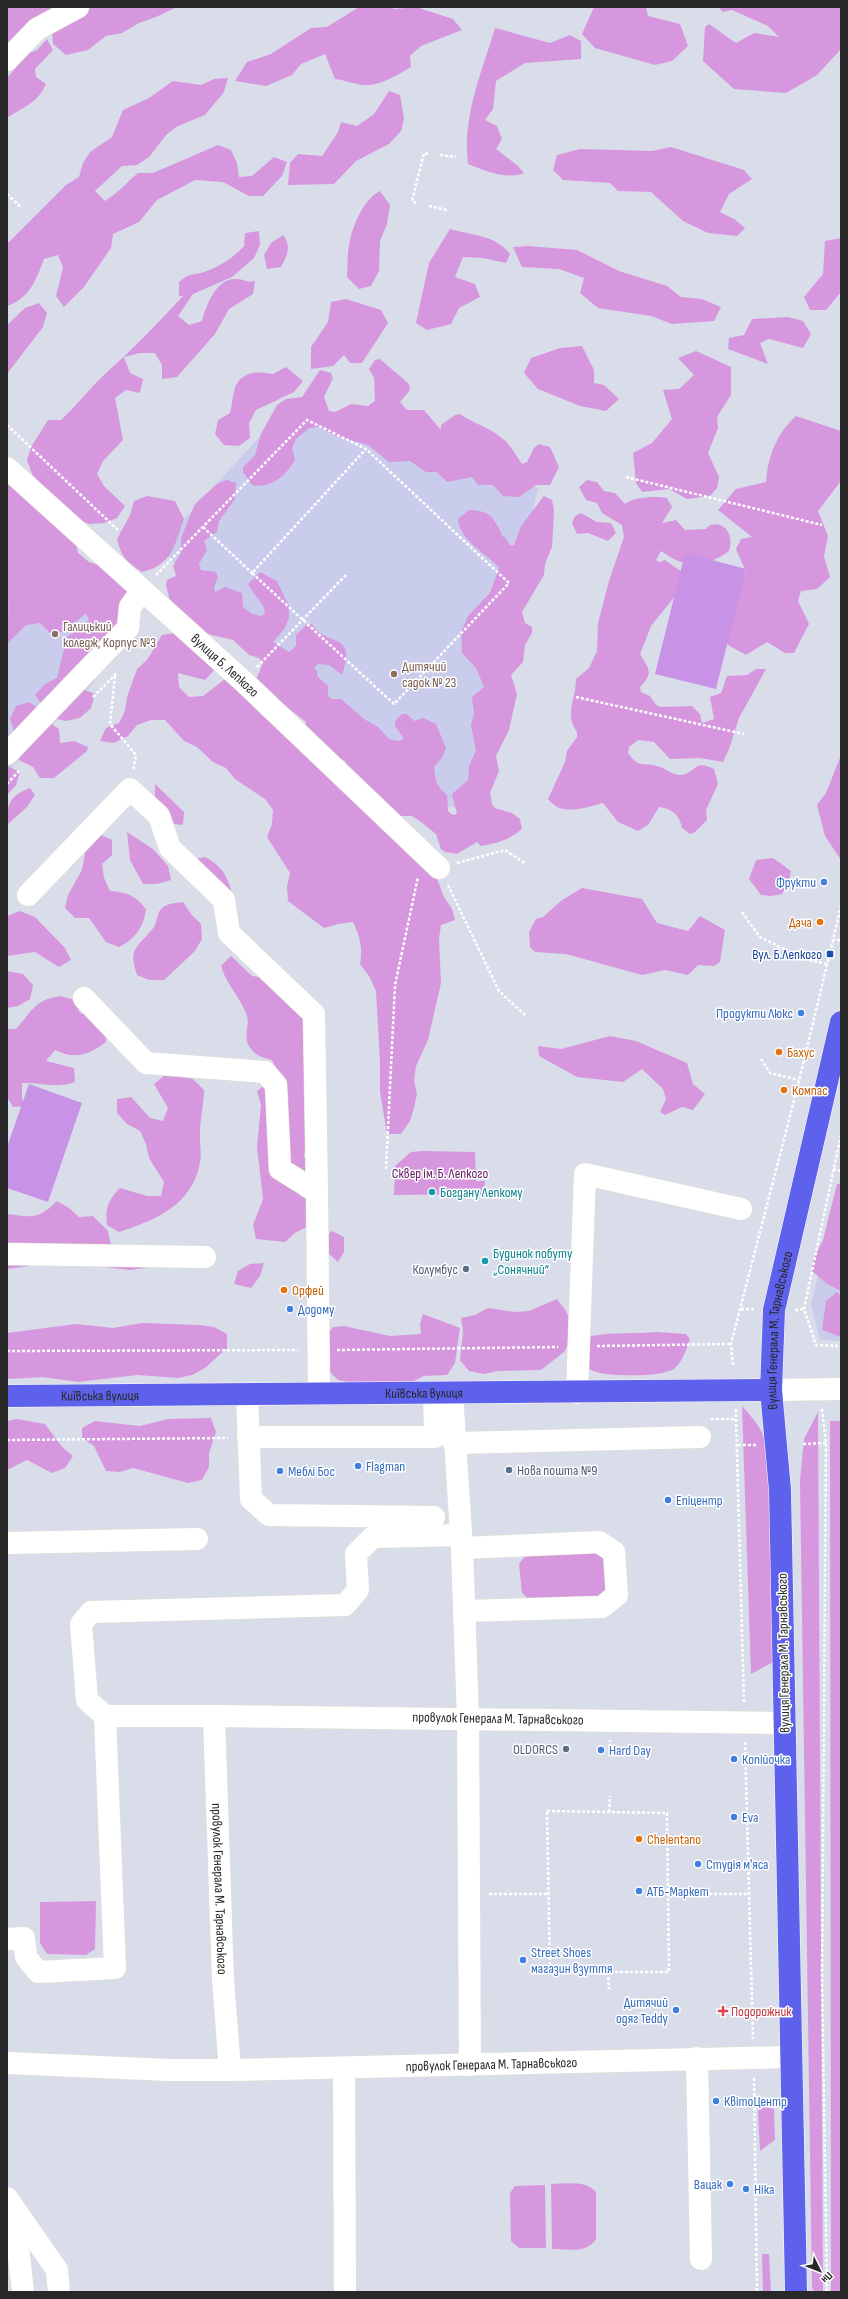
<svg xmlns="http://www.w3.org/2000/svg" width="848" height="2299" font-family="'Sofia Sans Condensed',sans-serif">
<rect width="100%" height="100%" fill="#d9ddea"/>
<path fill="#c9cdeb" d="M290,404l248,84 -72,322 -43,-9 -265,-254z
M7,516l102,94 -14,71 -88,91z
M841,1177v164l-21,-1 -9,-35z"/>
<path fill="#d697df" d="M7,7h47l-47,48z
M87,7h90l-21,10 -17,6 -17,10 -16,3 -18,14 -22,5 -13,-11 -1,-12z
M359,7h29l7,2 21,-2 37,12 9,11 -41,16 -11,10 1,11c-12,7 -28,17 -42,18 -10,1 -24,-5 -34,-6l-10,-25 -24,10 -9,11 -26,11 -31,-5 12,-19 24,-8 40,-26 16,-1z
M594,7h52l2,9 32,8 8,22 -16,15 -17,4 -60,-17 -13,-14z
M718,7h123v42l-24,26 -31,18 -52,-4 -31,-28 2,-34 4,-3 27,19 18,-10 25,4 -11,-11 -36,-16 -9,2z
M495,28l55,15 20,-8 11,6v18l-56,4 -29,18 -3,28 -8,11 12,6 5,13 -6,10 22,17 6,7c-18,7 -38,-2 -56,-9 -6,-48 14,-92 27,-136z
M47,39l6,11 -18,19 1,8 10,7c-8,19 -23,23 -39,34v-40l20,-24 10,-4z
M228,78l-4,14 -19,23 -27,11 -11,8 -18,23 -12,8 -15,1 -27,25 10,10c13,-8 22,-19 33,-28h15l65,-28 13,5 6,13 2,14 13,-1 22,-19 13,5 -5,14 -19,20h-14l-26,-14 -28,-2 -38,20 -18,22 -26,12 -2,14 -27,39 -20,20 -8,-11 7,-28 -5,-13 -14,4c-8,21 -14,39 -37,47v-62l59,-59 13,-8 4,-14 7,-11 22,-15 11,-27 26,-12 24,-17 28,4 13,-6z
M389,91l11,4 4,24 -3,12 -12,13 -33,17 -22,23 -46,1 2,-22 8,-9 24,2 16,-24 3,-10 16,4 17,-12z
M671,147l73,23 8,9 -23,15 -9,18 14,7 11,9 -8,8 -29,-3 -25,-12 -32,-29 -33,-1 -8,-8 -47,-3 -10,-10 4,-15 23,-6 72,2z
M380,191l10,14 -3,19 -7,17 -1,30 -8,15 -12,3 -12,-12c1,-12 0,-26 3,-37 4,-17 14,-41 30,-49z
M450,229c21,6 46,6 60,25l-4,9 -23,-5 -20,-1 -8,20 20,7 5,13 -21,11 -8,16 -24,6 -11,-7 13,-60z
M259,231l1,14 -6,13 -22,19 -39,17 -15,22 11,9 13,-4c4,-15 14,-43 34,-42 8,0 11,4 19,2l-2,13 -24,15 -14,25 -38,43 -15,2v-14l-7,-12h-15l-16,4 6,16 13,6 -3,14 -14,-3 -11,8 8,42 -20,21 -6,13 7,12 21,20 -8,12 -13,5 -15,1 -32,-14 -25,-36 -5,-14 4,-13 17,-27h13c16,-15 29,-32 45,-47 27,-24 52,-50 77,-77h-4v-14c12,-10 12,-6 25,-10 15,-5 29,-14 40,-26l1,-13z
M283,235c9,11 4,21 -2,32l-14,2 -3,-14 7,-12z
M841,238v54l-15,18h-16l-6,-13 19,-23 2,-33z
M528,246l49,4 42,21 48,15 14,11 21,2 19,8 -7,14 -42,3 -21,-8 -53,-8 -18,-15 4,-15 -25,-9 -37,-2 -9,-20z
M346,299l35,11 7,13 -26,40h-12l-6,-8 -11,11 -22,3v-22l17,-25 3,-20z
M39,303l8,10 -4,14 -36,47v-49l18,-17z
M788,317l15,4 8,13 -8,14 -34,-9 -9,4 8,21 -40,-15 1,-11 15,-3 8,-16z
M582,346l12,24v13l10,2 15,14 -13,12 -26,-5 -42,-17 -14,-16 7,-15 29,-10z
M696,351l35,16v28l-14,22 1,11 -10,25 11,24 -2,11 -7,8 -23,3 -18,-10 -27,3 -6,-9 -3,-30 19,-10 20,-24 -9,-29 16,-1 15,-14 -16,-17z
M380,359l29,25 1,6 -10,12 7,8h17l17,20v-5l14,-10 5,-1c14,10 30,13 43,25 8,6 13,17 19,25l5,-2 7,-14 5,-4 11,3 9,20 -9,18h-14l-17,12 -16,-1 -10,-11h-15l-6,-8 -25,5 -10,-10h-11l-16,-11 -21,1 -21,-17 -32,-9 -17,-9 -10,1 -13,11 -4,9 3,11c-8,17 -25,30 -43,26l-9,-13v-5l12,-12 6,-21 16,-29 9,-6 16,-2 18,-27 11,3 2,5 -9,19 5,14 6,1 16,-8 17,2 7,-5 -1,-23 -5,-9 6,-9z
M286,367l17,14 -9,11 -38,18 -7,13 1,15 -11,8 -15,-1 -9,-11 3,-14 12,-7c2,-7 3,-22 6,-28 8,-14 23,-14 37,-11z
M796,416l45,15v50l-23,30 10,25 -4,20 6,21 -13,12 -16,2 -3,10 11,23 -15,29h-9l-18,-11 -21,13 -18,-10 -6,-14 12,-34 12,-25 -10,-23 5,-10 11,-2 -34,-27 18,-21 30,-7c2,-26 11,-49 30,-66z
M7,479l68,60 3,14 11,9 26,9 14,23 -9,54 -8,12 -30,29 13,5 -4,14 -11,10 -14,3 -14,-3 -17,-23 10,-11 12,-6 10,-41 22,-17 -3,-7 -22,19 -14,1 -10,-10 -14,2 -19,19c0,-14 3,-41 0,-52z
M227,480l9,3 -1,16 -16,22 -2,11 -13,9 3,9 -8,14 2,6 15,2 2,5 -4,10 1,5 10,-5 17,6 1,14 9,7 10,2 3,-4c-1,-9 -12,-17 -17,-28l12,-12 17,9 12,25v11l-4,11 -12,14 16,10 7,-6v-11l11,-11h5c15,25 45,5 30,51l-13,-10 -11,-1 -4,4 3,3v5l11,10v9l3,4h10l23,20 14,8 11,12 10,2 5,-2 -9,-13v-5l7,-7h5l7,7 9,-3 13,6 10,24 -4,10 -8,9c1,13 3,20 13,28l1,16 5,4 4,-1 -5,-20 16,-14 1,-14 7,-15 -5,-26 3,-12 -2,-16 12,-10 -8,-19 -14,-15 -1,-21 7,-16 22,-23 9,-25c-13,-16 -39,-26 -41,-49l11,-9c22,1 23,6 33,24l-1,2 4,1 5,8h4l7,-19 23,-30 8,4 2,10 -2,37 -7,17 -1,11 -22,37 3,11 7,4v6l-7,12 -2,17 -12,13 6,19 -8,36 -13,26 3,15 -9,22 2,11 3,4 17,5 8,6 2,10c-13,11 -25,14 -41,17l-4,-4 -20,12 -12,-2 -4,-3 -5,-15 -15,-12 -9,-6h-12l-45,-37 -10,-18 -31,-15 -9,-8 1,-16 -51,-40 8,-19 -4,-5 -10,-3 -16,-15 -38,-9 -25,-30 -4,-16 1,-5 9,-4 -3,-10 8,-13v-15l14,-34 23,-21z
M587,480l10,2 7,9 11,2 10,11c9,-7 30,-8 42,-6l5,9 -10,16 14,-3 9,10 21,-1 4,-4c16,-4 24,11 19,26 -13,10 -32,17 -48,11 -7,-2 -14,-7 -20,-11l-5,9 4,2 5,-2 17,12 6,8 -37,46 -11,28c9,15 14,19 0,33l1,5 9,4 6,9 5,2 31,-1 8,8 2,9 12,-4 -4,-22 11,-4 6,-17 20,-1 9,-6h10l-27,49 -10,31 -6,13 -23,-4 -30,1 -16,-17 -16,-2 -9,7 -1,6c12,17 16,8 32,14 7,2 12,8 20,8 16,-1 13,-17 34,-6l4,15 -12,26 1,10 -12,12 -5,2 -8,-6c-2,-12 -10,-20 -23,-21l-11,18 -10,6 -20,-9 -15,-19c-19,5 -41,14 -55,-4l17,-37 2,-11 10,-14v-5c-13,-18 -1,-33 -1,-53l13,-11 8,-17 1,-28 11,-42 15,-44 -2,-12 -20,-12 -5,-10 -11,-3 -7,-13z
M147,496l28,5 9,18c-10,26 -11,46 -42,53 -15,-10 -21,-15 -25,-33l13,-24 4,-14z
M581,513l16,9 14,1 5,10 -8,8 -20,-8 -11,1 -5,-11 3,-7z
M176,633l39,36 -10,11 -27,-7 1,14 10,10 14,-1 22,-17c7,6 15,11 20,17 12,14 14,19 32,26l157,149 10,26 8,12 3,11 -14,5 -2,14 2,44 -13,57 -12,26 -2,14 3,14 -3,14 -4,13 -9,13h-14l-7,-42v-29l-4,-72 -7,-15 -9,-12c3,-16 0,-27 -7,-42l-15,2 -14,4 -36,-27 -1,-14 3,-14 -23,-36 5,-13 1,-14 -8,-11 -30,-20 -9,-11 -13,-6 -16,-15 -13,-6 -19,-21h-14l-14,5 -9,11 -14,7 -14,-2 6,-13 13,-5 6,-12 2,-14 10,-28 10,-9 15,-25z
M29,702c16,9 14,17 30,27l1,14 14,-2 14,6 -1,4 -33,27h-14l-7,-11 -14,-7 2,-7 -11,-34 6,-13z
M841,755v105l-16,-24 -8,-31 9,-12z
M7,766l13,6 -4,13 -9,10z
M155,784l29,28 -1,13 -15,-2 -13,-25z
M30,788l5,7 -8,12 -20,18c0,-21 2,-29 23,-37z
M127,832l26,17 15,17 3,14 -14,4h-14l-13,-24z
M99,834l13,6v15l-10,9 2,14 6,13c17,1 26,5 36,18 -2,18 -11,30 -27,38l-13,-5 -17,-24h-14l-10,-10 3,-13 14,-25 5,-28z
M205,857c21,12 22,20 29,43l-39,-41z
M773,858l18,13 -2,11 -7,12 -11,2 -10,-1 -12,-16 7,-19z
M582,888l60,11 15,24 31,8 12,-15 25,14 -5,32 -6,4 -16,-1 -10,10 -23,-5 -23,5 -76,-21 -31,-2 -5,-5 -1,-15 7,-13 7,-2 19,-17z
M183,902l8,12 10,10 1,15 -7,12 -31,29h-15l-12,-5c-10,-28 2,-28 17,-48 2,-3 2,-8 4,-12 3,-11 15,-12 25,-13z
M20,911l15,6 30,31 6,12 -12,7 -24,-15 -28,4v-40z
M231,956l21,20 14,2 37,32 4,132 -3,14 5,12 -10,27 13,7 -4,24 -13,7 -10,9 -29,-3 -3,-14 10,-26 -6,-52 4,-42 -4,-14 22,-17 -7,-14c-9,-2 -18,-5 -23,-14 -6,-10 1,-21 -2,-30 -6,-18 -20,-30 -26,-50z
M7,971l16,3 10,11 -3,14 -12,7 -11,2z
M60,996l14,4 6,13 14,3 11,9 1,17c-17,13 -31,18 -51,8l-9,11 28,7 1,14c-19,7 -33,0 -53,1v15l3,8 -12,1 -6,-10v-68h9c16,-18 19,-29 44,-33z
M610,1036l26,5 51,22 6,21 12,10 -12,16 -11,-3 -17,8 -5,-3 6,-13 -3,-10 -21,-20 -19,13 -46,-5 -38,-21 -1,-10 23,3z
M165,1075l28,4 11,11c0,14 -4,28 -4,42 -1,10 2,21 0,31 -8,42 -44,57 -81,69l-12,-7c-2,-16 1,-25 13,-37l27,8h14l3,-14 -15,-24 -3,-14 -6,-13 -13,-7 -10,-11v-14l14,-2 19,21 13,3 5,-13 -14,-24z
M423,1151l52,1 1,29h9l-1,13 -90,1 1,-29 16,-14z
M837,1184h4v107l-14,-7 -15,-13 1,-11 10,-20z
M57,1201l12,7 10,9 14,-1 15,15 3,14 47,21 -28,4 -42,-5 -43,-1 -38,5v-55c25,3 31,6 50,-13z
M332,1231l12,6v15l-6,10 -11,-10 -6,-13z
M264,1263l-4,13 -9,12 -17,-4 4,-13 12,-7z
M837,1292l4,4v41l-19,-7 4,-29z
M557,1299l9,12 5,13v15l-7,13 -23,18 -43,1 -14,3 -15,-3 -9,-11 3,-29 -2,-13 14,-3 13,-7 27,4 14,-1z
M423,1314l37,14 -5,35 -8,12 -23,1 -14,7 -49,2 -23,-5 -8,-8 -3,-37 6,-8 11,-1 46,10 31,-2 -1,-10z
M142,1323l57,2 15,2 13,7v14l-22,20 -13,7 -14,3 -41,-3 -59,7 -36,-5 -35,2v-46l69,-9 37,4z
M657,1332l29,2 4,5c-3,9 -7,21 -14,28 -10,11 -62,9 -76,6 -6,-1 -12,-5 -18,-7l2,-22 7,-8c22,-4 44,-2 66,-4z
M742,1406c21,23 23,29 29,59l2,197 -22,12z
M818,1412l5,880h-9l-2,-5 -12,-806 4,-42z
M211,1418l5,14 -7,21v14l-7,13 -14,3 -55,-15 -13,4 -14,-1 -12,-25 -12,-8v-10l13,-7 45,5 28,-7z
M17,1419l28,5 17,23 11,9 -8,12 -13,5 -25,-13 -20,10v-49z
M830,1421h11v871h-10z
M592,1550l13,8 2,33 -13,10 -62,2 -10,-10 -3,-29 9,-12z
M96,1901l-1,48 -9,6 -39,-1 -7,-11v-41z
M762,2106l12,3 1,31 -15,11 -2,-40z
M551,2184c16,0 34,-4 45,8v47c-9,15 -28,10 -44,10z
M545,2185l1,63h-27l-8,-7 -1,-48 5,-7z
M762,2254h7l2,38h-8z"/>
<path fill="#c893e6" d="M685,553l61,16 -30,120 -61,-15z
M29,1084l53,19 -34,99 -41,-14v-41z"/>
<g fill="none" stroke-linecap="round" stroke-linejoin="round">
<defs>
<g id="minor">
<path d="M7,60l30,-31 41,-22"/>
<path id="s1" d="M7,468l236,213 196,187"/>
<path d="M7,754l121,-126 2,-21 12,-17"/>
<path d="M28,895l102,-106 29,27 11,32 54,52 5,33 85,81 3,178"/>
<path d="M84,998l62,65 119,9 11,13 4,84 37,23 2,202"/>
<path d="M7,1254l198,3"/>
<path d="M771,1390l70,-1"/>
<path d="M577,1393l8,-219 156,35"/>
<path d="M247,1394l4,105 18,16 165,2"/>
<path d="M452,1394l10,154 6,170 2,347"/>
<path d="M248,1437h187l-1,-44"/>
<path d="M454,1443l246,-6"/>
<path d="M7,1543l190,-4"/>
<path d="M462,1548l137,-6 15,10 3,43 -15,12 -138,4"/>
<path d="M214,1716h-109l-18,-16 -6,-76 10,-12 254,-7 13,-15 -2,-36 17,-17 88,-2"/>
<path id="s2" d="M785,1723l-571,-7 9,264 7,90 561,-13"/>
<path d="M7,1939l17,-1 2,19 12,15 77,-4 -10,-252"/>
<path d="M697,2058l4,201"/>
<path d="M7,2063l162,7h61"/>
<path d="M344,2068l1,224"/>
<path d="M7,2198l50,72 2,22"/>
<path d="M14,2210l9,82"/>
</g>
<g id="major">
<path id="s3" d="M7,1396l764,-6"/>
<path id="s4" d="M796,2292l-16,-802 -9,-100 3,-80 67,-288"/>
</g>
</defs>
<use href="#minor" stroke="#e0e0cf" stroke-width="23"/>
<use href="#major" stroke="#fff" stroke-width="23"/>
<path stroke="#fff" stroke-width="2.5" stroke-dasharray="3 2" stroke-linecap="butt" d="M440,155l16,2
M7,194l15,14
M416,203l-4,-2 12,-48 6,1
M429,206l18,4
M7,425l112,106
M626,477l196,48
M203,527l49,46
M156,575l151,-155 59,29 143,134 -115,121 -142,-131 114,-124
M257,667l89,-92
M115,676l-5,48 26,31 -3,16
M93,697l22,-22 1,-4
M576,697l168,37
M7,784l13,-14
M457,863l48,-13 21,14
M448,885l51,106 26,24
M841,905l-8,35h8
M742,912l18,25 26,13
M785,955l42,9
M761,1059l9,14 29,7
M841,1135l-37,174 12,36 25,1
M386,1169l9,-184 23,-108
M833,1169l8,2
M741,1309h14
M795,1310l9,-1
M597,1346l134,-2
M337,1350l221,-3
M7,1351l291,-1
M733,1365l-2,-21 67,-259 35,-145
M736,1409v10
M822,1409l4,34 -4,534 5,315
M711,1419h25l8,284
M7,1440l221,-2
M803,1444l23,-1
M738,1445h19
M745,1742l8,297
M610,1747v-7
M547,1811l120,2 2,159h-119z
M609,1812l1,-16
M489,1894h60
M669,1894h79
M608,1972l1,17
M754,2078l3,214"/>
<use href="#minor" stroke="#fff" stroke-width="22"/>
<use href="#major" stroke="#5e61eb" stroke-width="22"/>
</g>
<g fill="#8d6e63" stroke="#fff" stroke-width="1.5">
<circle cx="55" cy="634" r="4"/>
<circle cx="394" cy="674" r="4"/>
</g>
<g fill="#3f7fe0" stroke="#fff" stroke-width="1.5">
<circle cx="824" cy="882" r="4"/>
<circle cx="801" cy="1013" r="4"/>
<circle cx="290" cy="1309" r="4"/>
<circle cx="358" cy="1466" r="4"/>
<circle cx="280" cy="1471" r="4"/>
<circle cx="668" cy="1500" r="4"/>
<circle cx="601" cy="1750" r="4"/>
<circle cx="734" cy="1759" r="4"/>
<circle cx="734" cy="1817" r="4"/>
<circle cx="698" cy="1864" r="4"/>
<circle cx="639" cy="1891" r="4"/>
<circle cx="523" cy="1960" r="4"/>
<circle cx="676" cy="2010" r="4"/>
<circle cx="716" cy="2101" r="4"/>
<circle cx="730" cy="2184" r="4"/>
<circle cx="746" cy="2189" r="4"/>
</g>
<g fill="#e8710a" stroke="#fff" stroke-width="1.5">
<circle cx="820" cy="922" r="4"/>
<circle cx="779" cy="1052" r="4"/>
<circle cx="784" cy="1090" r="4"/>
<circle cx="284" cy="1290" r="4"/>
<circle cx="639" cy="1839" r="4"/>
</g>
<rect fill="#1a4fb4" stroke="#fff" stroke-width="1.5" x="826" y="950" width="8" height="8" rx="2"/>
<g fill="#0f9aa8" stroke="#fff" stroke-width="1.5">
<circle cx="432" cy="1192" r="4"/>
<circle cx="485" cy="1261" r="4"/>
</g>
<g fill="#5c6f8a" stroke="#fff" stroke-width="1.5">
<circle cx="466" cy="1269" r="4"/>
<circle cx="509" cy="1470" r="4"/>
<circle cx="566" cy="1749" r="4"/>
</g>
<path fill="#e0444e" stroke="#fff" stroke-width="1.5" d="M721 2005h4v4h4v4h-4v4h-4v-4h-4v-4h4z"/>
<g text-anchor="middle" stroke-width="3" stroke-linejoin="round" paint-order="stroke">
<g font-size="14" fill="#785e54" stroke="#fff" text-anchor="start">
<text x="63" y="631">Галицький<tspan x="63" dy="16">коледж, Корпус №3</tspan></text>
<text x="402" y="671">Дитячий<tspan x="402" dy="16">садок № 23</tspan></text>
</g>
<g font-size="14" fill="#282828" stroke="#fff">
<text dy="5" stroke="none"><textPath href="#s1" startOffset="294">вулиця Б. Лепкого</textPath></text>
<text dy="5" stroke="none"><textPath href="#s4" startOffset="963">вулиця Генерала М. Тарнавського</textPath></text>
<text dy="5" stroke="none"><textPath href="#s3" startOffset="417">Київська вулиця</textPath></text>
<text dy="5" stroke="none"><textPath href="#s3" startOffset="93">Київська вулиця</textPath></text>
<text transform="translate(783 1653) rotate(-91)" y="5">вулиця Генерала М. Тарнавського</text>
<text transform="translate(498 1718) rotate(1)" y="5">провулок Генерала М. Тарнавського</text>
<text dy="5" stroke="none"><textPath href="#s2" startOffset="744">провулок Генерала М. Тарнавського</textPath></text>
<text dy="5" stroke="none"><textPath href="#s2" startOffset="1187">провулок Генерала М. Тарнавського</textPath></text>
</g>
<g font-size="14" fill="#366cbe" stroke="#fff" text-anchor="start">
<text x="816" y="887" text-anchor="end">Фрукти</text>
<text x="793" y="1018" text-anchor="end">Продукти Люкс</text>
<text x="298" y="1314">Додому</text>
<text x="366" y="1471">Flagman</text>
<text x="288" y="1476">Меблі Бос</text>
<text x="676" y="1505">Епіцентр</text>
<text x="609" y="1755">Hard Day</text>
<text x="742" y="1764">Копійочка</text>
<text x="742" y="1822">Eva</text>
<text x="706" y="1869">Студія м'яса</text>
<text x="647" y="1896">АТБ-Маркет</text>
<text x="531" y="1957">Street Shoes<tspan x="531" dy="16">магазин взуття</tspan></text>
<text x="668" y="2007" text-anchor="end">Дитячий<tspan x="668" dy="16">одяг Teddy</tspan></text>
<text x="724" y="2106">КвітоЦентр</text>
<text x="722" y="2189" text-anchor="end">Вацак</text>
<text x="754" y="2194">Ніка</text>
</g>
<g font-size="14" fill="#c56008" stroke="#fff" text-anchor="start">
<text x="812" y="927" text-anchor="end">Дача</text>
<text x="787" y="1057">Бахус</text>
<text x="792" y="1095">Компас</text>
<text x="292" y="1295">Орфей</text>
<text x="647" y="1844">Chelentano</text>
</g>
<g font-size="14" fill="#164399" stroke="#fff" text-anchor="end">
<text x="822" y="959">Вул. Б.Лепкого</text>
</g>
<g font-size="14" fill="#611c60" stroke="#fff">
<text x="440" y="1178">Сквер ім. Б. Лепкого</text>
</g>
<g font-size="14" fill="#0d838f" stroke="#fff" text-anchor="start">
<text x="440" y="1197">Богдану Лепкому</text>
<text x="493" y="1258">Будинок побуту<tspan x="493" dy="16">„Сонячний“</tspan></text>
</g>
<g font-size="14" fill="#4e5e75" stroke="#fff" text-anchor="end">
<text x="458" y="1274">Колумбус</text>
<text x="517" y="1475" text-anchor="start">Нова пошта №9</text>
<text x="558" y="1754">OLDORCS</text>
</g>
<g font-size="14" fill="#be3a42" stroke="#fff" text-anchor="start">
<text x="731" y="2016">Подорожник</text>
</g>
</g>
<rect width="848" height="2299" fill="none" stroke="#282828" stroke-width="16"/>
<g transform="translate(820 2271) rotate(133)" stroke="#ffffff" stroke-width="3" paint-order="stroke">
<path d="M0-3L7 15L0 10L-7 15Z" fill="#282828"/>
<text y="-6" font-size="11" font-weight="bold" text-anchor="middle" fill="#282828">Пн</text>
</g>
</svg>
